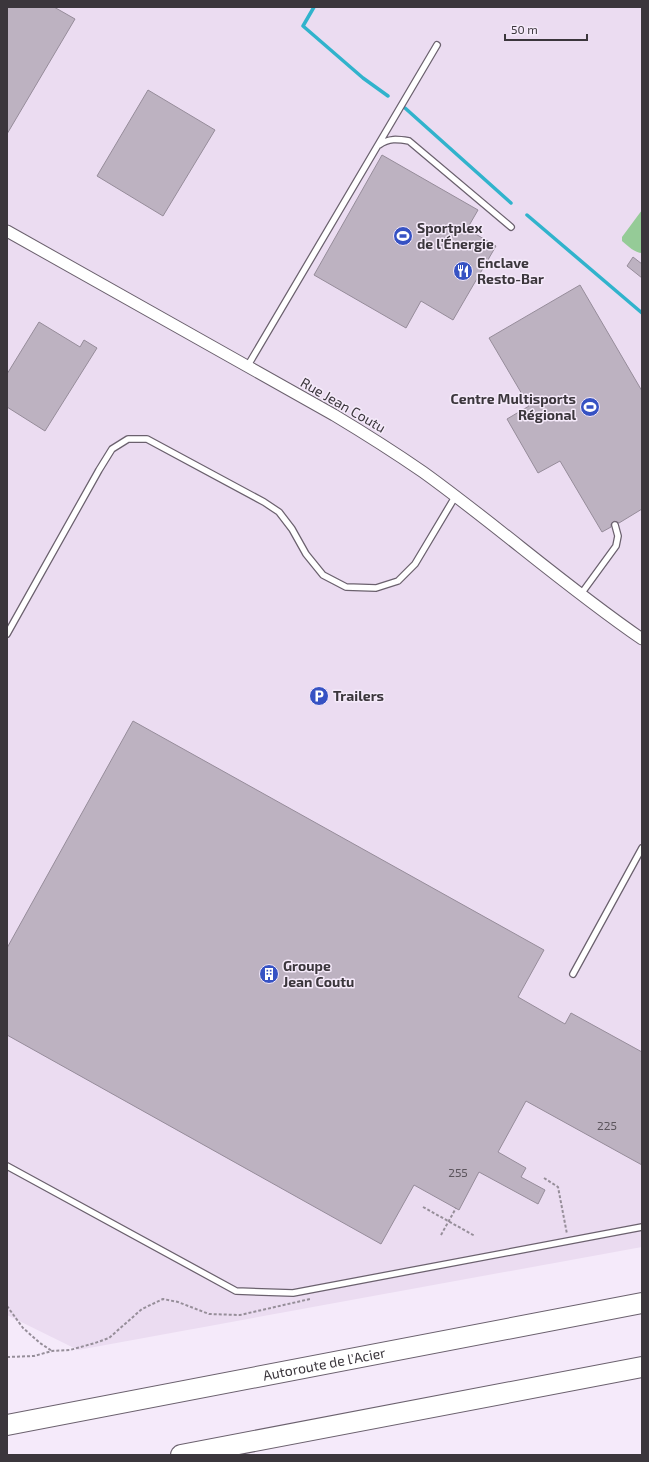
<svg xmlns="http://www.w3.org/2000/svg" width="649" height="1462" font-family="'Exo 2',sans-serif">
<rect width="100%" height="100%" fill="#f5eafa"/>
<path fill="#ebdcf1" d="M7,7h635v1240l-564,103 -71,-35z"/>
<path fill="#95cb97" d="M642,210v43c-7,0 -14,-7 -20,-12v-4z"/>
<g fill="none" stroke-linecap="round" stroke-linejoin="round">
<path stroke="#31b3cc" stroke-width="3.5" d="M314,7l-11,19 60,52 25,18
M405,108l106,95
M527,215l115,98"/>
</g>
<path fill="#bdb2c1" stroke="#968c9a" d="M7,7h47l21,12 -68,115z
M148,90l67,40 -52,86 -66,-40z
M382,155l96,55 -11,19 29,17 -43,74 -32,-19 -15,27 -92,-53z
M633,257l9,7v14l-15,-12z
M580,285l62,106v118l-23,14 -5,-2 -3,3v3l-9,5 -42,-71 -22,12 -31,-54 22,-13 -40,-68z
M39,322l41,25 4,-7 13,8 -52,83 -38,-24v-33z
M133,721l411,229 -26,47 47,27 6,-11 71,39v113l-116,-64 -28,51 28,16 -5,9 24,13 -7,14 -59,-32 -20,38 -45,-25 -33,59 -374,-209v-87z"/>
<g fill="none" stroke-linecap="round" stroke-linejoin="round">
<defs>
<path id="lane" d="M379,145c10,-7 18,-6 30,-4l102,86
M247,367l190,-322
M581,594l35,-48 2,-10 -3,-11
M7,634l92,-164 13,-21 16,-10h19l117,63 15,10 13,17 14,25 17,21 23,12 30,1 22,-7 17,-17 40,-67
M573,974l69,-126
M7,1166l229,125 57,2 349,-66"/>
<path id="street" d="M7,231l327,184c30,18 60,37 89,57 75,54 143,115 219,167"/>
<g id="highway">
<path id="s1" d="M7,1425l635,-122"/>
<path d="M181,1455l461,-88"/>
</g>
</defs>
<use href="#lane" stroke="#6b616e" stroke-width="8"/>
<use href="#street" stroke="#6b616e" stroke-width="13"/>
<use href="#highway" stroke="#6b616e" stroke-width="22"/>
<path stroke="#968e99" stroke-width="2" stroke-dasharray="3 2" stroke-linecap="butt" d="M544,1178l14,9 9,47
M423,1207l52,29
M441,1235l15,-27
M7,1306l16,22 17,15 12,8
M7,1357l27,-1 18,-5 18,-1 25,-7 14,-5 33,-29 21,-10 15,3 31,12 31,1 70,-16"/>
<use href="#lane" stroke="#fff" stroke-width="5.5"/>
<use href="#street" stroke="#fff" stroke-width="11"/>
<use href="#highway" stroke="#fff" stroke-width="20"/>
</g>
<defs>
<symbol id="stadium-disc" viewBox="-11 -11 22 22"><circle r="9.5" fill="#3652c3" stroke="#f5eafa"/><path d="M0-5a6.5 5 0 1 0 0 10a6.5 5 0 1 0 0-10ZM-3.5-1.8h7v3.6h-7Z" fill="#fff"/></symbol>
<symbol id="restaurant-disc" viewBox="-11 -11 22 22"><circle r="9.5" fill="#3652c3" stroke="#f5eafa"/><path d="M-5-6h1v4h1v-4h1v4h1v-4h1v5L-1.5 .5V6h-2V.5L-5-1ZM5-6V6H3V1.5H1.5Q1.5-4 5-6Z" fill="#fff"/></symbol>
<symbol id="parking-disc" viewBox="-11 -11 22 22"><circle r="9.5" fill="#3652c3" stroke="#f5eafa"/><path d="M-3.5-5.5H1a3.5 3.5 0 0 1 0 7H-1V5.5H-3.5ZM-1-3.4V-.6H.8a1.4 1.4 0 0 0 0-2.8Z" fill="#fff"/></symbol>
<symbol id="building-disc" viewBox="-11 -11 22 22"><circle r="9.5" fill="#3652c3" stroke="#f5eafa"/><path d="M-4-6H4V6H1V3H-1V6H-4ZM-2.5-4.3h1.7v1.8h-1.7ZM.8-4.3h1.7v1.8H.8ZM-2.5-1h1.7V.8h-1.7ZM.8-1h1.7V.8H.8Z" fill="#fff"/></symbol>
</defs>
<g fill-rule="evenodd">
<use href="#stadium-disc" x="392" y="225" width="22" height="22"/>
<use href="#restaurant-disc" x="452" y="260" width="22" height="22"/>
<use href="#stadium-disc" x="579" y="396" width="22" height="22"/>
<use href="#parking-disc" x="308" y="685" width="22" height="22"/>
<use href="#building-disc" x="258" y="963" width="22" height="22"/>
</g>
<g text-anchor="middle" stroke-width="3" stroke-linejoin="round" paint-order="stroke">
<g font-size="12" fill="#5c555d">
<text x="607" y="1130">225</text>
<text x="458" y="1177">255</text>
</g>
<g font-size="14" font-weight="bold" fill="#3b363c" stroke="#f5eafa" text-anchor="start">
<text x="417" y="233">Sportplex<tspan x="417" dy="16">de l'Énergie</tspan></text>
<text x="477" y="268">Enclave<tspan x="477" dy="16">Resto-Bar</tspan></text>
<text x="576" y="404" text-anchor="end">Centre Multisports<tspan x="576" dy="16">Régional</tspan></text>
<text x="333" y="701">Trailers</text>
<text x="283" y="971">Groupe<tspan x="283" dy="16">Jean Coutu</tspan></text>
</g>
<g font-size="14" fill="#3b363c" stroke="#f5eafa">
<text transform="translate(343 405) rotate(30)" y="5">Rue Jean Coutu</text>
<text dy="5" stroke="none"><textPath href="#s1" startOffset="323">Autoroute de l'Acier</textPath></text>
</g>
</g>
<rect width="649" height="1462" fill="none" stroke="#3b363c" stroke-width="16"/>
<path d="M505 34v6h82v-6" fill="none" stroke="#3b363c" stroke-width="2"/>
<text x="511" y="34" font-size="12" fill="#3b363c" stroke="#f5eafa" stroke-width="3" paint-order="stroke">50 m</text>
</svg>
